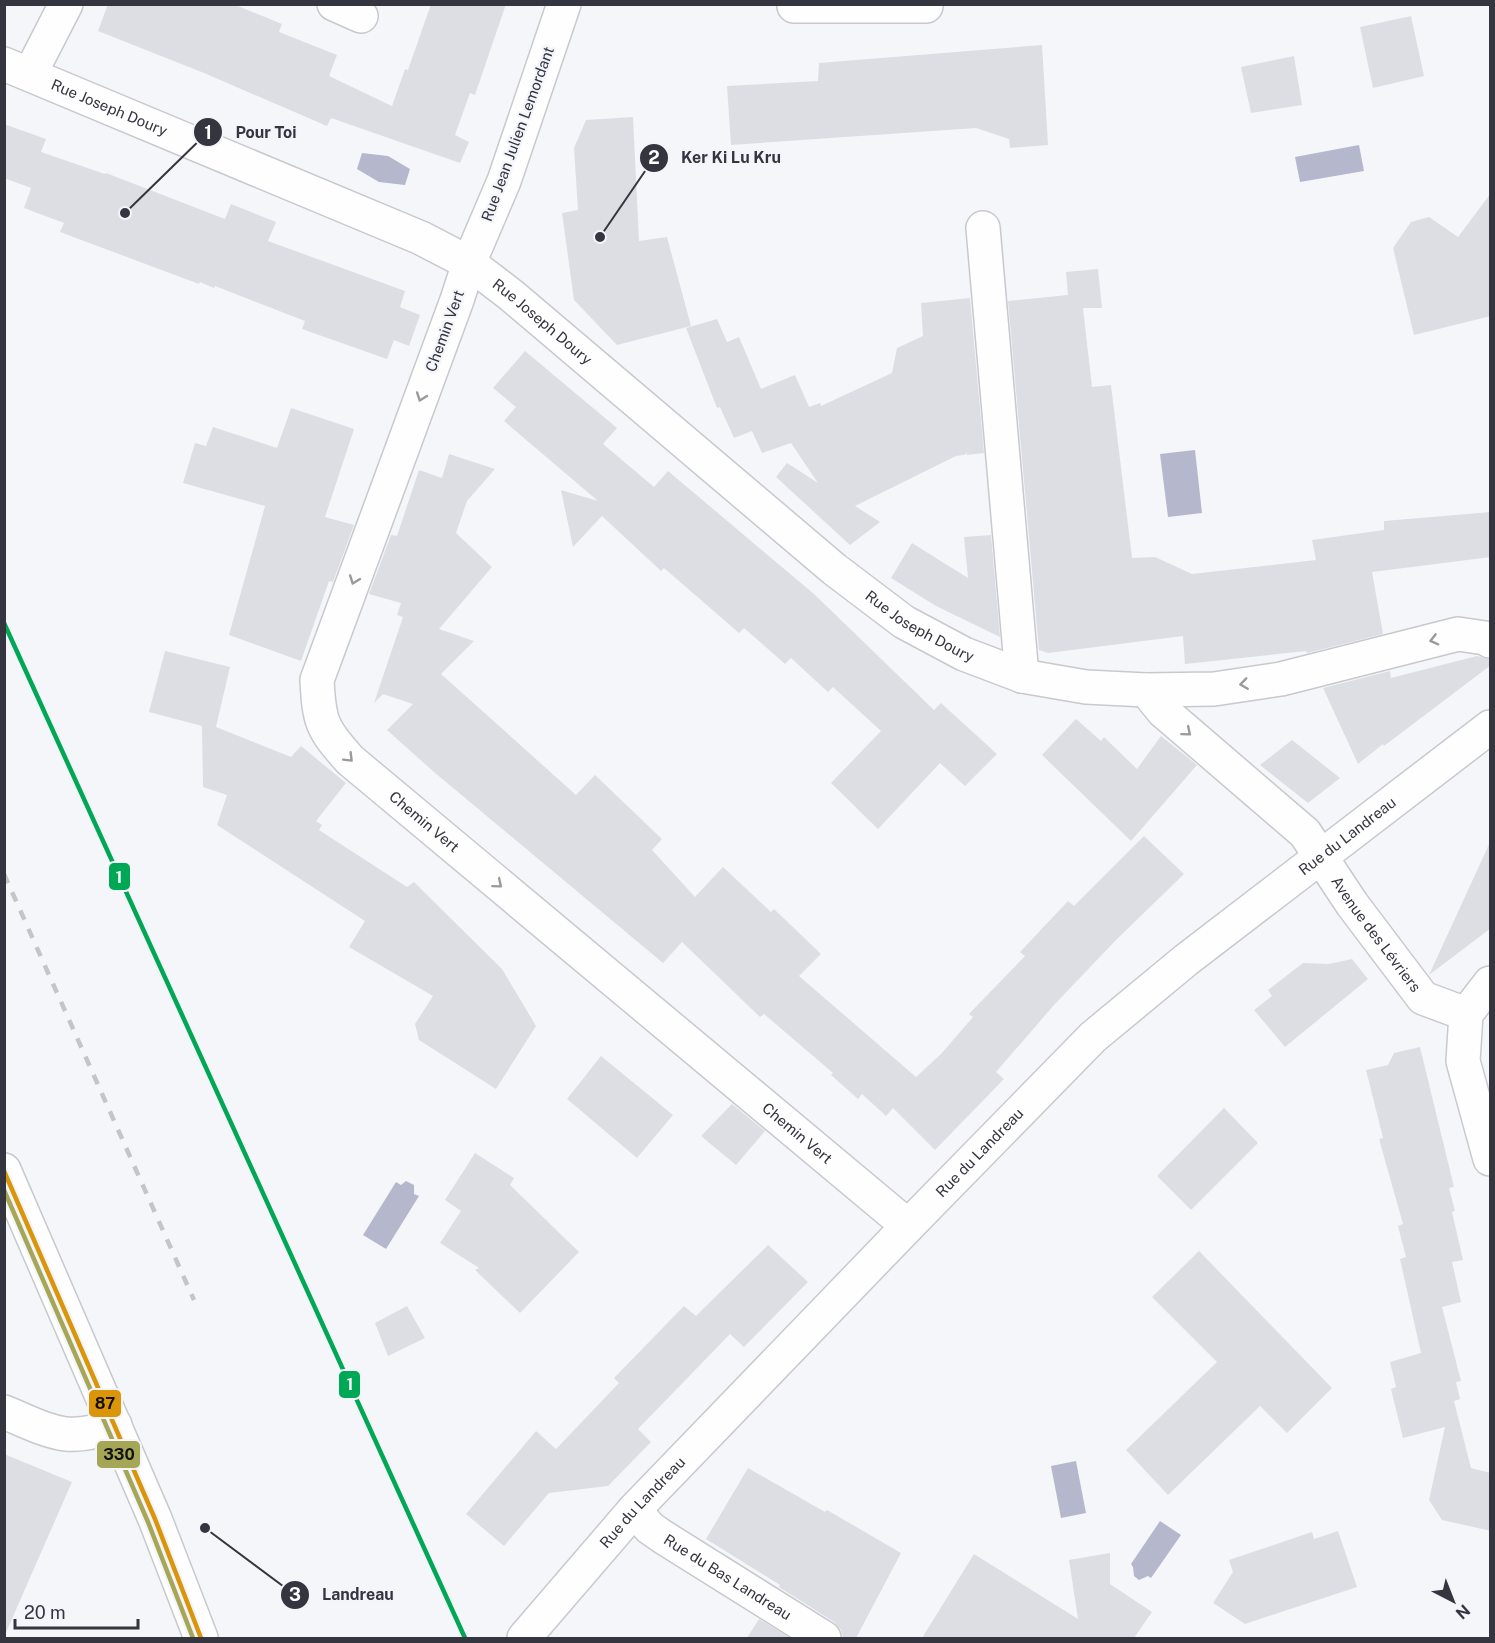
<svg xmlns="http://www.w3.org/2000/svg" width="1495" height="1643" font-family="'Public Sans',sans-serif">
<rect width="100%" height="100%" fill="#f5f6f9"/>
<path fill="#b5b7cd" d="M1359,145l5,26 -64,11 -5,-25z
M362,153l26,3 22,13 -5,16 -26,-3 -22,-13z
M1195,450l7,63 -34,4 -8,-63z
M406,1181l8,4v9l5,2 -33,53 -23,-14 33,-53 5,3z
M1076,1461l10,52 -25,5 -10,-52z
M1160,1521l21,14 -30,43 -3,-2 -9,4 -5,-4 -1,-9 -2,-3z"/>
<path fill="#dddee4" d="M108,4h125l49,20 -3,8 58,23 -8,21 63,30 13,-37 3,1 23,-66h75l-31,91 -5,-2 -15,42 14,7 -9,21 -129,-45 -4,8 -123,-53 -106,-42z
M1411,16l13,60 -51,12 -13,-61z
M1042,45l6,100 -38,3 -1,-9 -33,-11 -245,17 -4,-59 91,-5 1,-18z
M1294,56l8,49 -51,8 -10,-46z
M633,117l6,124 28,-4 24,89 -74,19 -43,-45 -12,-87 16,-3 -4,-62 12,-28z
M4,124l42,15 -5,13 64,22 1,-1 119,46 6,-15 45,18 -8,19 137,50 -5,16 20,8 -11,31 -15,-6 -7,19 -85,-30 3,-8 -90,-35 -1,2 -14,-6 -1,2 -139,-52 4,-9 -40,-15 7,-20 -27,-10z
M1491,193v123l-77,19 -21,-87 18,-26 18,-5 29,20z
M1098,269l4,39h-19l9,79 19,-2 21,173 23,-1 37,17 124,-14 -4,-20 72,-10v-9l107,-9v45l-119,15 11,62 -76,19 -1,-2 -121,13 -2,-28 -135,17 -9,-3 -31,-349 60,-6 -2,-23z
M970,298l14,155 -18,2 2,-3 -4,3 -8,1 -101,50 25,16 -30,23 -74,-68 11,-14 31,20 -27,-40 -29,10 -10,-22 -18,7 -14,-31 -3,1 -31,-80 31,-9 10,23 12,-5 22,52 34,-14 14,32 11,-4 1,3 71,-33 5,-25 26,-12 -2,-33z
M525,351l92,77 -14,16 51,43 14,-16 146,123 120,116 7,-7 56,51 -32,32 -25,-23 -62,66 -47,-46 50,-52 -48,-44 -5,5 -37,-34 -6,6 -41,-36 -5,5 -75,-65 -3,3 -59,-55 -29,31 -12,-57 37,11 -94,-80 12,-14 -23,-19z
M291,408l63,21 -29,88 29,8 -21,57 -4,-1 -28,80 -72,-26 36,-129 -82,-23 12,-40 11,3 7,-19 64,21z
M449,454l46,15 -28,32 -11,32 36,34 -53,62 35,12 -33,33 135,121 19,-20 67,64 -10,11 43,47 28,-30 48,45 3,-3 47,45 -22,22 117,101 25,-23 32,-37 -4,-3 56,-58 -5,-4 48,-51 6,5 70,-70 40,38 -69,67 -61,64 -58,67 8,7 -69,71 -42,-42 -7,8 -24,-22 -4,5 -27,-24 2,-2 -69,-59 -4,3 -78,-75 -19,21 -229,-191 -47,-42 26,-26 -30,-10 -9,9 29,-86 -6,-2 4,-12 -32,-9 22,-59 6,1 22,-66 23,8z
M991,535l9,102 -64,-31 -45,-28 21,-35 56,35 -4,-41z
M165,651l65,16 -14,60 75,30 10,-11 45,37 -30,38 6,4 -3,5 88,57 7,-5 88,87 34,57 -40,63 -77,-49 -4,-16 18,-28 -84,-49 16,-26 -148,-96 10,-30 -24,-8 -1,-61 -53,-14z
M1477,656l14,4v5l-107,81 -1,-2 -25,20 -35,-76 67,-17 1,7z
M1076,719l25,22 3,-4 33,32 24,-33 36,29 -66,76 -89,-86z
M1292,740l48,38 -32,25 -48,-38z
M1491,840v88l-62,47z
M1352,959l16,20 -83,68 -31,-37 18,-14 -4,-6 35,-27 26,1z
M1420,1047l34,140 -5,1 6,23 -3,1 11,48 -11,2 9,40 -19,5 19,74 -5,1 4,17 -6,2 17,67 20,5v58l-49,-11 -13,-20 16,-73 -42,11 -12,-49 5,-2 -6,-25 31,-9 -21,-94 6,-2 -8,-31 5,-2 -24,-85 4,-1 -17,-68 22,-5 6,-12z
M601,1056l72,59 -36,43 -70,-59z
M732,1104l33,27 -29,34 -35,-29z
M1224,1108l34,35 -67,67 -34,-34z
M475,1153l39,25 -4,7 69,67 -59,61 -45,-43 4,-2 -39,-25 21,-32 -16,-11z
M768,1245l40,37 -64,65 -14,-13 -92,95 13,13 -43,44 -59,7 -45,53 -38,-32 70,-83 20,18 63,-66 -5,-5 70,-72 12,10z
M1199,1251l133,137 -45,45 -27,-27 -92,89 -42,-45 91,-88 -65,-65z
M407,1306l18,32 -37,18 -13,-33z
M4,1454l68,28 -68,155z
M748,1468l77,44 2,-2 74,43 -45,85h-13l-2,-8 -7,-8 -55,-35 1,-2 -74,-46z
M1338,1531l19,56 -112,37 -32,-21 20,-31 -4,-12 83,-28 2,7z
M1110,1553v31l42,28 -18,26h-212l52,-84 104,65 -9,-59z
M759,1619l31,19h-43z"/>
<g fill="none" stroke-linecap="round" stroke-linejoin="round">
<defs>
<g id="minor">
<path d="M334,4l27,12"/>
<path id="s1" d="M564,4l-60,177 -35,82 -12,37 -140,380c2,42 5,49 33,80l558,466"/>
<path d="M794,6h132"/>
<path id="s2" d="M4,64l417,174 48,25 42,32 323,274 70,53 60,32 58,22 64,11 60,3 68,-1 67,-10 177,-45 27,4 5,3"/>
<path d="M30,74l36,-70"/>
<path d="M983,228l39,448"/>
<path id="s3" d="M1146,690l17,21 142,122 47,71 71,94 43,16 -3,47 27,98"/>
<path d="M1466,1014l24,-31"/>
<path d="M4,1170l151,349 46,119"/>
<path d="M4,1412c46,19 62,32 111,13"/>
<path id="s4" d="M634,1510l16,18 13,9 161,101"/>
<path id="s5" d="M524,1638l110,-128 274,-284 185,-189 93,-77 304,-233"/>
</g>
</defs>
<use href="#minor" stroke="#c8c9cf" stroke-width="36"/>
<use href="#minor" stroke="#fefefe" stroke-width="33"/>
<path stroke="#c4c5c6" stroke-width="4.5" stroke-dasharray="10 10" stroke-linecap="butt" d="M4,874l190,426"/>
<defs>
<path id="bus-1" d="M4,1171l151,348 46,119"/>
<path id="bus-2" d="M4,1190l144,332 45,116"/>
</defs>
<use href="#bus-1" stroke="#f4f5fa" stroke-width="9"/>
<use href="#bus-2" stroke="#f4f5fa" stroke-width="9"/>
<use href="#bus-1" stroke="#da9509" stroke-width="4.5"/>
<use href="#bus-2" stroke="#a5a756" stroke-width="4.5"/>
<defs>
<path id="tram-1" d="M4,623l461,1015"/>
</defs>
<use href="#tram-1" stroke="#f4f5fa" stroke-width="9"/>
<use href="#tram-1" stroke="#00a754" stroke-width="4.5"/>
</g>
<defs><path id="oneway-chevron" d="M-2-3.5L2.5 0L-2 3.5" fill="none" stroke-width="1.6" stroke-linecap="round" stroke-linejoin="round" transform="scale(1.5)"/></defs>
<g stroke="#999a9e">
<use href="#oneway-chevron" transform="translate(421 397) rotate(110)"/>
<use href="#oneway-chevron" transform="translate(354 580) rotate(110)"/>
<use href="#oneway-chevron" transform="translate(1434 640) rotate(166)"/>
<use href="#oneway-chevron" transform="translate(1244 684) rotate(172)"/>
<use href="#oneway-chevron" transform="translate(1187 732) rotate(40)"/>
<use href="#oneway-chevron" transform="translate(349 758) rotate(45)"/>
<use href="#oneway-chevron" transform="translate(498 884) rotate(40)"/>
</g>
<g text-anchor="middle" stroke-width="4.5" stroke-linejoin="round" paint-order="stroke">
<g font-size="15" fill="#34353f" stroke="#f4f5fa">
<text dy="5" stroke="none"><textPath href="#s2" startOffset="114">Rue Joseph Doury</textPath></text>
<text transform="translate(518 134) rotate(-70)" y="5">Rue Jean Julien Lemordant</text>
<text dy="5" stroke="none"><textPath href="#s2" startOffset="600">Rue Joseph Doury</textPath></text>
<text transform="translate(445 331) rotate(-70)" y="5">Chemin Vert</text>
<text dy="5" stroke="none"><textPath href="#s2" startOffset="1086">Rue Joseph Doury</textPath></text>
<text dy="5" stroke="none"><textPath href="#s1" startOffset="906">Chemin Vert</textPath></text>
<text dy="5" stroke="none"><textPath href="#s5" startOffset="1152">Rue du Landreau</textPath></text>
<text dy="5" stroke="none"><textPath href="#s3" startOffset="338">Avenue des Lévriers</textPath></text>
<text dy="5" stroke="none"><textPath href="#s1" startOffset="1392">Chemin Vert</textPath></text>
<text dy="5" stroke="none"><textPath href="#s5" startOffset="666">Rue du Landreau</textPath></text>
<text dy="5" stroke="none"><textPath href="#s5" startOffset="180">Rue du Landreau</textPath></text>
<text dy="5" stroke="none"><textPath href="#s4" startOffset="116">Rue du Bas Landreau</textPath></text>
</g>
</g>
<path fill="none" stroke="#34353f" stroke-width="2" d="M125 213L208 132M600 237L654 158M205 1528L295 1595"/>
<g fill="#34353f" stroke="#f4f5fa" stroke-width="2">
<circle cx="125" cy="213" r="6"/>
<circle cx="600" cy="237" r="6"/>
<circle cx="205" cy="1528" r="6"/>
<circle cx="208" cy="132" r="15"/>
<circle cx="654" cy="158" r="15"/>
<circle cx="295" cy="1595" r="15"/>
</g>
<g font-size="18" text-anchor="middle" font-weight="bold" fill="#fff">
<text x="208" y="139">1</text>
<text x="654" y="164">2</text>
<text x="295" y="1601">3</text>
</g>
<g font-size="16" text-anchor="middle" font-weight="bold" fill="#34353f" stroke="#f4f5fa" stroke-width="4.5" stroke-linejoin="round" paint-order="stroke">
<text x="266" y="138">Pour Toi</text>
<text x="731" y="163">Ker Ki Lu Kru</text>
<text x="358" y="1600">Landreau</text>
</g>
<g stroke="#f4f5fa" stroke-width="2">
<rect x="108" y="862" width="23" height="29" rx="6" fill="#00a754"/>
<rect x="338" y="1370" width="23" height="29" rx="6" fill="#00a754"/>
<rect x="88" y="1389" width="34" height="29" rx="6" fill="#da9509"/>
<rect x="96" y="1440" width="45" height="29" rx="6" fill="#a5a756"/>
</g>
<g font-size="16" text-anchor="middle" font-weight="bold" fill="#fff">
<text x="119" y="883">1</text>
<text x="350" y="1390">1</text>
</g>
<g font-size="16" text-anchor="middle" font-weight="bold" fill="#111">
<text x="105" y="1409">87</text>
<text x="119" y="1460">330</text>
</g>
<rect width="1495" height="1643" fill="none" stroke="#34353f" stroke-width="12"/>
<g transform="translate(1453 1601) rotate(138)" stroke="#f4f5fa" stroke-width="4.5" paint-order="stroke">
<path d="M0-4.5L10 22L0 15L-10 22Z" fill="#34353f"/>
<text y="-9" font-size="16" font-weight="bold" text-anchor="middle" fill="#34353f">N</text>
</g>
<path d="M15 1619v9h123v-9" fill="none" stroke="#34353f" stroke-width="3"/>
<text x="24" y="1619" font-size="18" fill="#34353f" stroke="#f4f5fa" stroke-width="4.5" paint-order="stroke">20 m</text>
</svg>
